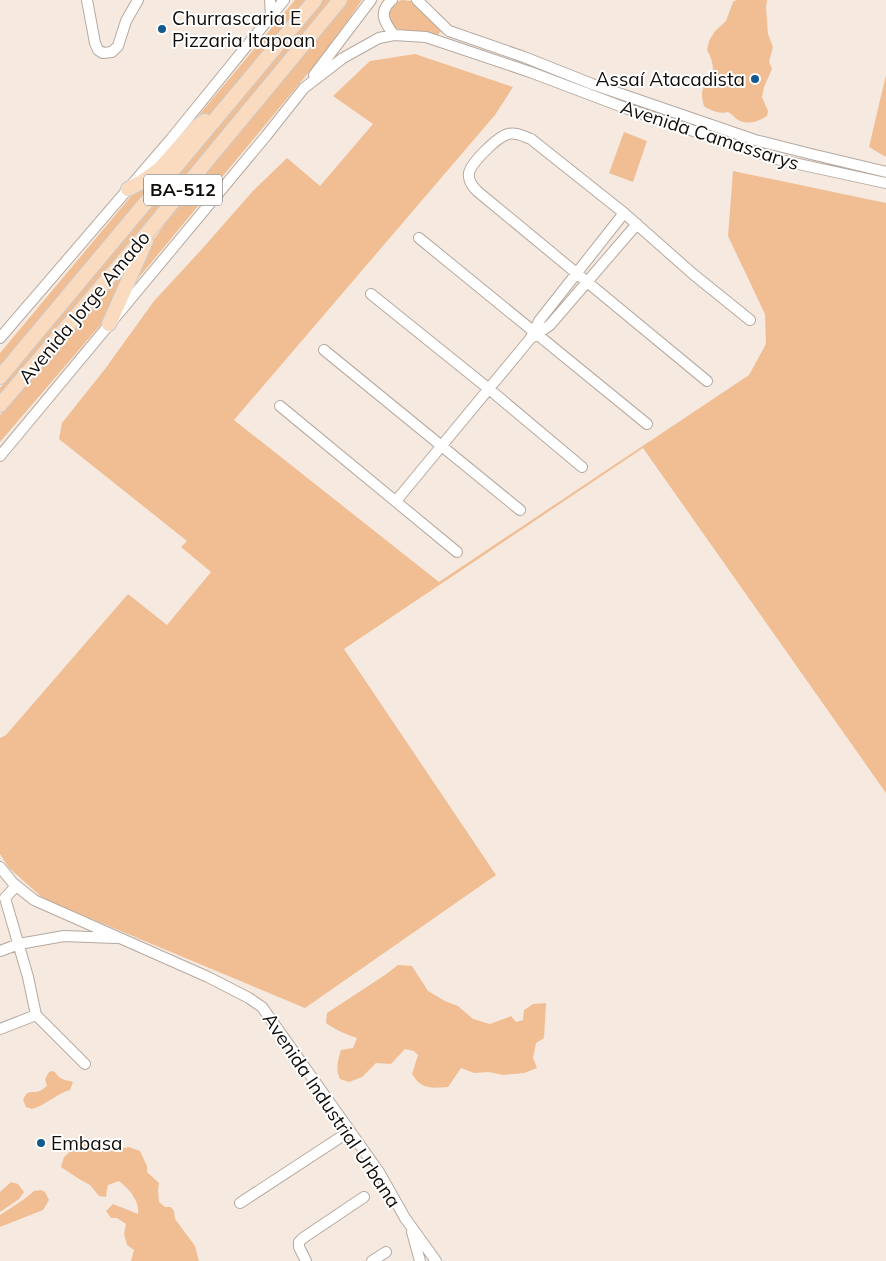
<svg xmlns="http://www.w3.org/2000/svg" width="886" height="1261" font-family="Mulish,sans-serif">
<rect width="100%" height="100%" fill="#f6e9df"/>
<path fill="#f1be94" d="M295,0h16l-311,371v-18z
M323,0h10l-333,396v-8z
M347,0h15l-34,49 -197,238 23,-48 52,-71z
M402,0l9,1 30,30 -3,4c-10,-2 -36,-3 -44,-8 -4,-3 -6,-9 -6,-14 1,-8 7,-11 14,-13z
M736,0h31l-1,8 2,26 5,13 -4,15 3,7 -8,18 -2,10 6,14 -1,5c-10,6 -18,9 -29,4 -3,-2 -6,-6 -10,-8 -8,2 -17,-1 -24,-6 -1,-3 -2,-8 -2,-12 0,-9 6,-10 9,-17 4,-9 1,-18 -4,-27l2,-9 6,-10 11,-10 7,-19z
M415,54l98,33 -18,28 -261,305 205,162 310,-207 17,-31 -1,-30 -37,-78 5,-65 153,32v590l-243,-345 -299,201 152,226 -191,133 -261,-109 -35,-31 -9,-14v-116l6,-3 122,-141 39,31 44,-53 -30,-25 6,-6 -128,-102 3,-16 43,-54 49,-68 48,-52 50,-57 35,-34 33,28 53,-62 -40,-28 37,-35z
M886,75v82l-17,-10z
M624,132l23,9 -14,41 -24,-9z
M139,249l-37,74 -102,119v-27z
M398,965l14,1 16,25 17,10 13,5 15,13 17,5 21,-8 5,6 7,-2 1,-10 9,-6 13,-1 -2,35 -8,5 -3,15 4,10 -13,5 -21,2 -14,-3 -15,1 -13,-5 -13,19c-18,1 -26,3 -36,-13l6,-19 -4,-4 -9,-2 -14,15 -15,-1 -14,14 -13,5 -9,-3c-5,-10 -2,-19 1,-29l12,-2 4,-10c-12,-4 -21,-8 -31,-15l1,-10 58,-38z
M52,1071l3,1c6,9 9,7 18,10l-3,8c-14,4 -24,15 -38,19l-6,-2 -3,-7c5,-12 8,-6 17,-9 2,-1 4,-3 7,-5l-2,-7 4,-7z
M89,1142l20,9 20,-4 11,4 7,15v6l12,11 -1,7 1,12 6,5h6l3,4 1,8 20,27 4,15h-68l3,-11 -7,-5 -3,-11 2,-10 -9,-6h-6l-5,-7 7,-7 25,10c2,-13 -9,-25 -19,-33l-11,4 -1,4 -1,8 -7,-1 -9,-11 -11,-6 -18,-12 3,-10 15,-14z
M11,1182l7,2 6,8 -5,7 -19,13v-20z
M41,1190l4,2 4,8 -6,10 -43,17v-12l23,-15 11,-9z"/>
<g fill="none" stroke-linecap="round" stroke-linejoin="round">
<defs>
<path id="minor" d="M87,0l8,43 3,7 5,3 9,-1 6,-6 8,-25 12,-21
M270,0l1,16
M392,0c-14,12 -8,22 2,35
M417,0l32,31 75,26 68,27 163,56 56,14 75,18
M314,75l57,-75
M419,238l228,186
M371,294l118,95 93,78
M533,337l17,-12 87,-101
M0,338l171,-199 113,-139
M324,350l196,160
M707,381l-230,-190c-5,-5 -9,-11 -8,-18 2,-10 28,-36 39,-39 8,-2 15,2 23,5l93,74 69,61 57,46
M280,406l177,146
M0,456l266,-320 38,-48 39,-30 36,-20 15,-3 32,2 104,35 98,37 152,51 106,23
M396,501l134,-162 9,-18 85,-108
M0,867l13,16 21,17 174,77 41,21 13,9 117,165 26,46 31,43
M16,886l-11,12 23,79 8,38 49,49
M0,951l19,-7 45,-8 51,2
M0,1029l36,-14
M240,1203l110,-72
M412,1232l8,29
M306,1261l-7,-14v-5l4,-4 61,-41
M372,1261l14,-9"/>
<path id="major" d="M128,189l14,-7 18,-13 38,-43 7,-5
M109,324l37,-83
M0,377l315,-377
M0,405l153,-179 187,-226"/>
</defs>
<use href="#minor" stroke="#b6a99f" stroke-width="12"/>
<use href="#major" stroke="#cbcac9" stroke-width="16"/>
<use href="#minor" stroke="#fff" stroke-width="10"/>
<use href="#major" stroke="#fadbc0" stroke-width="14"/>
</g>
<g fill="#13598e" stroke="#fff" stroke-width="2">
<circle cx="162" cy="29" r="5"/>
<circle cx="755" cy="79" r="5"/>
<circle cx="41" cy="1143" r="5"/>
</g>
<g text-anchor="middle" stroke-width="4" stroke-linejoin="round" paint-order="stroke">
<rect fill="#fff" stroke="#585654" stroke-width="1" x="144" y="174.5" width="78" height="31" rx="4"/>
<g font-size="18" font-weight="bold" fill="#110d0a">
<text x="183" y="196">BA-512</text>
</g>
<g font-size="19" fill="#110d0a" stroke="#fff" text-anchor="start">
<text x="172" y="25">Churrascaria E<tspan x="172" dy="22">Pizzaria Itapoan</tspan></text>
<text x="745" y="86" text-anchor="end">Assaí Atacadista</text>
<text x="51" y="1150">Embasa</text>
</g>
<g font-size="19" fill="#110d0a" stroke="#fff">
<text transform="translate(710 135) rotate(18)" y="7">Avenida Camassarys</text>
<text transform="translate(84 307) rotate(-50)" y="7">Avenida Jorge Amado</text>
<text transform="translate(332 1110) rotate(56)" y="7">Avenida Industrial Urbana</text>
</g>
</g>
</svg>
